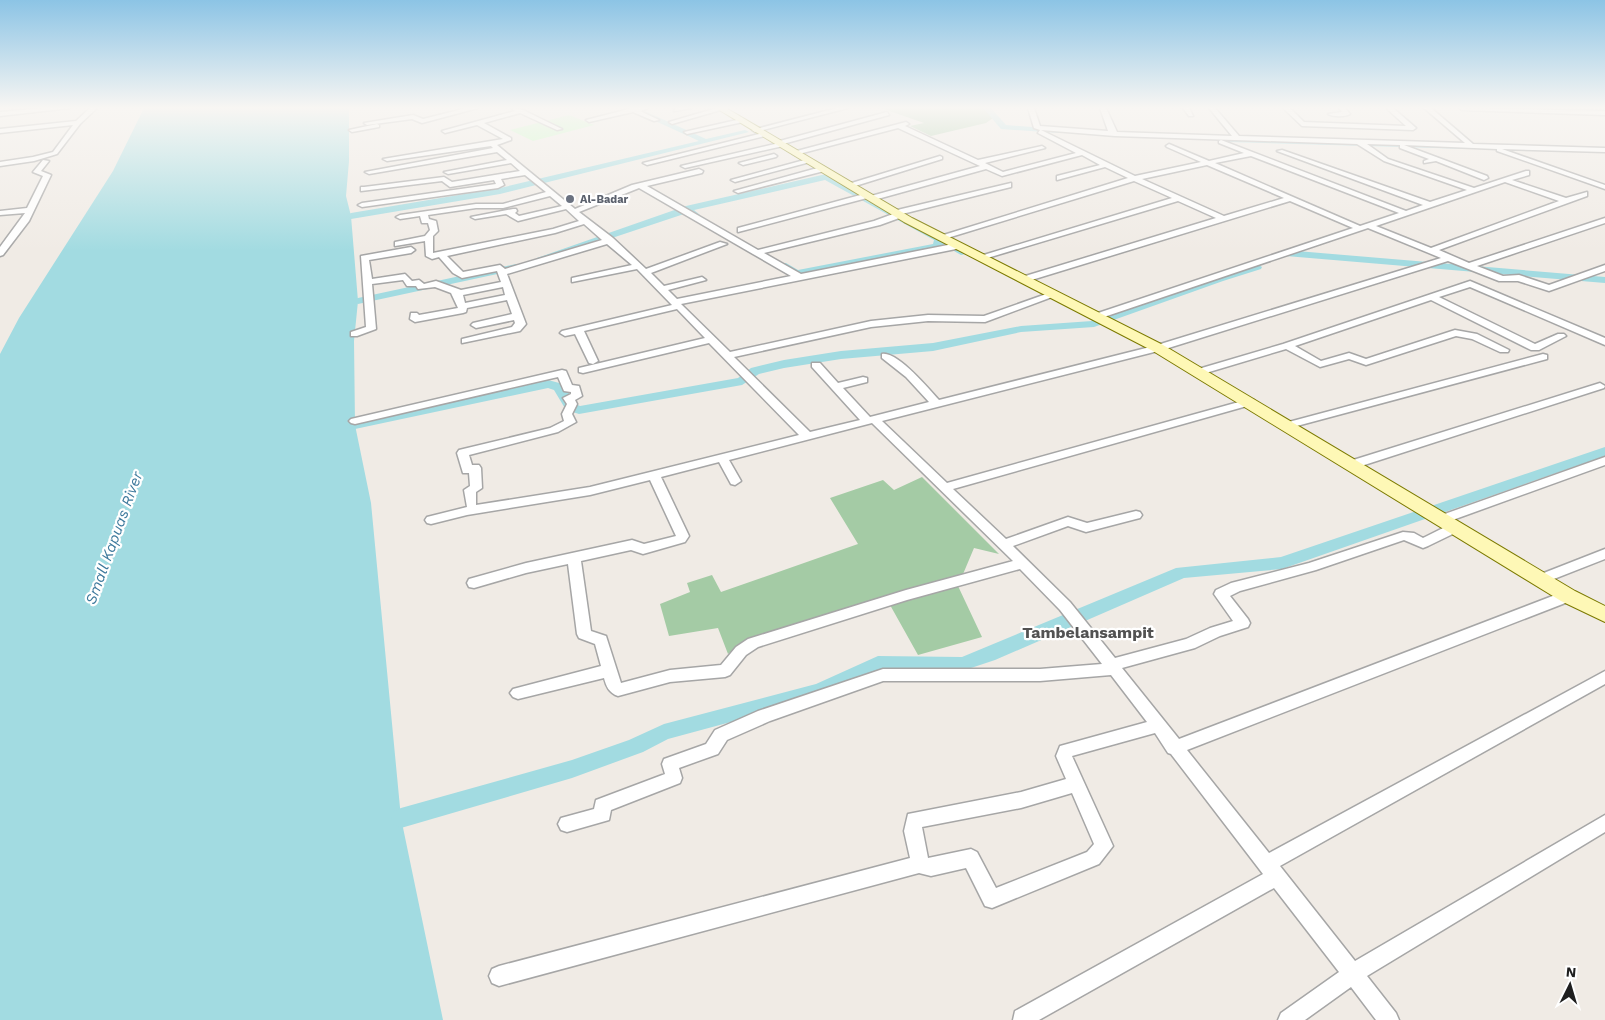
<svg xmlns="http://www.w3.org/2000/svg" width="1605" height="1020" font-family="'Work Sans',sans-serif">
<rect width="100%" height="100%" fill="#f0ebe5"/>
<path fill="#a4cba5" d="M881,108h102l10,10 -7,5 -55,13 -21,-10 14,-3z
M922,477l77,77 -25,-6 -16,38 24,51 -64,18 -33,-59 -138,43 -19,15 -10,-26 -49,8 -9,-32 30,-12 -3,-9 25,-8 9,17 137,-48 -28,-46 53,-18 11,10z"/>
<path fill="#c2fdbf" d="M569,115l25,10 -61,16 -23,-11z"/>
<path fill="#a2dbe1" d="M144,108h205v53l-3,35 5,20 7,85 -4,40 1,84 16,78 30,315 42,202h-443v-666l19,-36 94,-147z"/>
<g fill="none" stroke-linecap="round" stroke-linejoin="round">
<path fill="#a2dbe1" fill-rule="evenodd" d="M627,108h11l68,31 39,-9 4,2 -249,62 -149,25 -5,-3 5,-3 149,-25 199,-47z
M983,108h8l15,17 53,4 4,2 -4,2 -58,-4z
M1232,138l237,7 4,2 -4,2 -240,-7v-4z
M826,174l144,79 -9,2 -14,-8 -154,28 -15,-8v-4h8l12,7 135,-26 1,-4 -109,-60 -131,30 6,5 -2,2h-6l-5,-4 -141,47 -4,1 -5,-3 149,-52z
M1285,250l320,27v6l-319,-27 -12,4 -5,-3z
M516,264l4,1v4l-162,35 -6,-3 6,-3z
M1257,264l5,3 -1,2 -38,12 -129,46 -73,5 -88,19 -92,8 -57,9 -25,6 -17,11 -163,29 -13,-4 -12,-20 -6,-2 -193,41 -7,-4 7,-4 193,-41 15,4 13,20 4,2 158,-28 13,-10 33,-8 57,-9 92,-8 88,-17 71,-5 -4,-5 2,-2 18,2 121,-45z
M1605,447v9l-323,113 -98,9 -189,82 -33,11 -82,-1 -60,28 -152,41 -25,13 -71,26 -171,50 -7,-3 -3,-7 3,-7 7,-3 171,-48 57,-20 35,-16 152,-40 62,-28 84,1 214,-89 105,-11z"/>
<defs>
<path id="street" d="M45,108h25l-70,8v-4z
M90,108h7l-17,16 -23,30 -23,7 -34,5v-4l33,-5 20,-5 20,-27 -73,8v-4l76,-8z
M467,108h11l-56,15 -10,-4 -45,6 -3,-2 49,-8 10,4z
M511,108l12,2 39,19 -5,1 -37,-17 -36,10 27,15v2l-14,5 78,64 57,-24 67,-16 4,2 -1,2 -55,13 111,64 116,-29 19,-7v-3l118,-28v4l-109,27v3l-22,8 -116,28 37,21 157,-31 3,1v4l-280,56 49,48 141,-31 57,-6 56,1 68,-24 8,2 -75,28 -57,-1 -57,6 -137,30 76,75 50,-12 -48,-53v-4h8l18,20 25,-6 4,1v4l-24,6 27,29 59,-15 -23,-25 -24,-19v-4c15,-3 47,35 57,46l215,-54 287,-88 -73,-30 -270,91 -3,-1v-4l258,-86 -63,-27 -265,81 -3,-1v-4l194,-59 -38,-17 -194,58 -7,-2 195,-59 -38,-17 -190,58 -7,-2 191,-59 -23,-11 -48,13v-4l43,-11 -18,-10 -80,21 -16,-7 -112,31 -7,-2 -129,34v-4l126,-34 7,2 109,-30 -82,-38 -103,27 -3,-2 1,-1 113,-30 3,2 -4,2 73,34 64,-14 3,2 -60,15 18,9 73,-19 -38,-20 2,-3 -6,-2 -6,-20h6l6,18 68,5 -8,-23h6l11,24 115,4 -23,-28h6l24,28 226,7 -41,-35h7l42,36 132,4v4l-103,-3 103,36v4l-108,-38v-2l-93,-4 83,31 1,2 -4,2 -48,-19 -12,2v-2l5,-2 -29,-11v-3l-33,-1 21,15 86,29 52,-17h3v4l-17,5 54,18 21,-6v4l-148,54 30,13 136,-45v5l-128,43 26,10 16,-1 30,10 56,-20v6l-56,20 -31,-10h-19l-51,-20 -286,89 -280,71 65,62 299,-83h8l1,2 -1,2 -301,85 53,50 62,-22 19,6 49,-12 4,1 2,3 -2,3 -4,1 -50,13 -18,-6 -55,20 57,56 45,56 71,-19 24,-11 23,-7 -19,-27 2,-4 15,-7 78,-20 94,-31 11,1 9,5 28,-14h10l1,3 -1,3 -33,16 -5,2 -19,-8 -88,30 -76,21 -10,5 18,23 2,4 -2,4 -28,9 -25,12 -73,20 57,71 384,-147h10l2,4 -2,4 -386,150 82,103 336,-182v13l-325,182 75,95 250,-146v17l-238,144 29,37 3,7h-23l-25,-33 -46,33h-27l3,-7 58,-41 -65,-84 -235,132h-26l2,-9 248,-137 -92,-120 -3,-1 -13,-20 -83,23 41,90 -14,18 -107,44 -7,-2 -19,-38 -35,8 -12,-3 -420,113 -7,-3 -3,-7 3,-7 7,-3 411,-108 -6,-27 4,-17 113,-22 45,-13 -10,-23 4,-10 87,-24 -36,-47 -71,6h-157l-113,40 -43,19 -9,14 -39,14 3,10 -2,5 -69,27 -2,10 -42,12 -6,-2 -3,-6 3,-6 33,-9 2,-9 69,-26 -3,-10 2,-5 42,-15 9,-14 43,-19 125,-42h157l62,-5 -42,-54 -40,-41 -113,31 -149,47 -12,8 -16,20 -5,2 -55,5 -52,14c-9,-3 -12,-10 -14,-18l-86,21 -5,-2 -3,-4 3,-4 88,-23 -6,-22 -16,-6 -2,-4 -9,-70 -42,9 -52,15 -5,-1 -2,-4 2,-4 57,-16 106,-23 12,4 32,-8 -26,-56 -60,15 -123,20 -36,9 -4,-1 -2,-3 2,-3 40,-10 -3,-17 6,-4 -1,-13h-6l-6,-20 2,-3 91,-22 14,-7 -2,-7 5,-10 -4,-6 8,-4v-2l-7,-1 -6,-14 -203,47 -4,-1 -2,-2 2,-2 211,-49 4,1 6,14 7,1 3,10 -7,4 2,4 -5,10 4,8 -18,10 -89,23 3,10h7l2,3 1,20 -6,4v13l114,-18 209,-52 -90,-92 -126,30 -4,-1v-4l126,-30 -28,-29 -93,22 14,30 -5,3 -4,-1 -14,-29 -10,2 -5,-3 2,-2 110,-26 -35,-36 -65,13v-4l60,-13 -25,-21 -100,30 19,50 -6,7 -58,12v-4l50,-12 3,-4 -1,-3 -38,8 -5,-3 2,-2 39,-9 -5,-14 -40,8 -1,4 -3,1 -48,9 -5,-3 1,-6h6l2,2 39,-7 -7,-15 -16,-6 -17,2 -2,-3h-9l-4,-6 -31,4 4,45 -19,7h-6v-4l15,-5 -5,-71 50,-9 4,3 -4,3 -42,7 3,19 33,-5 7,7 7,-1 5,4 12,-3 25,9 40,-8 -4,-11 -35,7 -9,-5 -14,-16 -7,2 -6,-3 -1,-15 -30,5v-4l30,-6 5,-6 -2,-7h-6l-2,-7 -20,3 -4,-2 4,-2 76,-11h27l43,-12 -21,-17 -24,4 3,6 -6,3 -136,19 -4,-2 4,-2 134,-19 -2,-4 -44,7 -8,-6 -81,10v-4h3l80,-10 8,5 68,-11 -9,-8 -63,11 -4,-2 63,-12 -10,-8 -128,22 -4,-2 128,-24 -2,-2 -104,15 -4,-2 120,-20 -26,-14 -32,8 -3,-2 73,-20zM1041,130l74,6 242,8 27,17 83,29 -37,12 -148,-52 -5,1 146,54 -17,6 -185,-71 -2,1v2l25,10 -35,8 -40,-17 -3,2 1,1 34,15 -66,14zM1251,156l148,57 -39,13 -145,-63zM1207,165l77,33 -60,18 -82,-37zM1505,182l54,19 -128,47 -55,-22zM639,188l152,88 -114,23 -9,-9 38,-10 -4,-3 -38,9 -13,-13 76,-29 -7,-2 -74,27 -33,-31 -34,-26zM550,196l12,10 -43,10 -4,-3 2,-2 -1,-2h-3l-42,8 4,2 31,-5 12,7 48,-12 13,12 -26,8 -120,24v-17l5,-5 -2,-10 -7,-2 -1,-4 48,-7h27zM584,224l18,16 -97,29 -5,-4 -37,7 -16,-16 108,-23zM503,287l2,8 -40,8 -2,-8zM872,423l141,138 -107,29 -158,49 -12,8 -15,18 -51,5 -49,13 -15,-47 -15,-5 -10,-70 50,-11 12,4 42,-12 4,-6 -28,-59 58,-15 12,22 4,1 6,-4 -12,-21zM1072,793l22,51 -7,8 -91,36 -19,-36 -6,-3 -43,9 -6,-31 99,-19z
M633,108h15l-8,3 19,9 -5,1 -21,-9 -44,10 -3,-2z
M676,108h16l-18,3z
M717,108l7,1 -52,15 -3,-2z
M837,108h11l-93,24 -3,-2z
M1183,108h6l4,8h-4z
M1283,108h7l14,14 102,4 -20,-18h7l23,20 -3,2 -111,-4z
M1339,108h6l5,6c-5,3 -17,3 -22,0l14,-2z
M1459,108l146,3v4l-143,-5z
M887,112l2,3 -106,29v2l-98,22 -4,-2 94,-22 1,-2z
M741,119l2,3 -56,12 -3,-2z
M377,124l2,1v2l-27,5 -3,-2z
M763,133l2,1v2l-118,29 -4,-2z
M774,154l3,2 -1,1 -33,8 -4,-2z
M940,156l2,1v2l-90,28 -7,-2z
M808,159l4,2 -2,1 -75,20 -4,-2z
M43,160l6,1 -8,10 10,4 -22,46 -26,34 -3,1v-9l25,-34 -25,2v-4l27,-3 16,-32 -10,-4z
M821,167h3v4l-86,22 -4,-2z
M1470,281l135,57v7l-135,-58 -31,10 96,47 23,-10h6l2,2 -27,14h-8l-100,-50 -136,46 26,15 28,-8 17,6 89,-29 22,4 32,16 -1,2h-8l-28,-13 -16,-3 -90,29 -17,-6 -29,8 -34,-18 -87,26 -5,-3 1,-2 88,-26z
M1543,354l4,1v4l-254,68 -4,1 -6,-3 2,-2z
M1600,383l5,3 -1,2 -246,79h-8l-2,-3 2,-3z
M1605,457v8l-158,57 -4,1 -6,-4 2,-3z
M1605,549v10l-64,25 -5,-2 -2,-3 2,-3z"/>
<path id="secondary" d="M716,108h10l186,110 251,127 412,246 30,15v16l-44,-21 -408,-250 -249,-129z"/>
</defs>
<use href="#street" stroke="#a6a6a6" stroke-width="3"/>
<use href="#secondary" stroke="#7c7a00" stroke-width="2"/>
<use href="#street" fill="#fff" fill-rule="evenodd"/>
<use href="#secondary" fill="#fef8b6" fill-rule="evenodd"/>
</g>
<linearGradient id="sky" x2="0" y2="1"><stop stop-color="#8cc4e5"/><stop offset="0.43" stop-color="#f8f6f3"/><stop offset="1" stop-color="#f8f6f3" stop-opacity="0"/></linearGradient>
<rect width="1605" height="251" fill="url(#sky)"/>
<circle fill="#6b7280" stroke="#fff" stroke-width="2" cx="570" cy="199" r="5"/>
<g text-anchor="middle" stroke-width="4.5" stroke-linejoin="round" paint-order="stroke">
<g font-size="11" font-weight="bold" fill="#5b616d" stroke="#fff" text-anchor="start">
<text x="580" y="203">Al-Badar</text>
</g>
<g font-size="15" font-style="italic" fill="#3d799c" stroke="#fff">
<text transform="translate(114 538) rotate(-70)" y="5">Small Kapuas River</text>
</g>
<g font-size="16" font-weight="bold" fill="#525252" stroke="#fff">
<text x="1088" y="638">Tambelansampit</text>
</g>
</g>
<g transform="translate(1570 985) rotate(5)" stroke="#ffffff" stroke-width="4" paint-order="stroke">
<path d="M0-4L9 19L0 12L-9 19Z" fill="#1f1f1f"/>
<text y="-8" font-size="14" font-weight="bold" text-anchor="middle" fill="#1f1f1f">N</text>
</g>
</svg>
